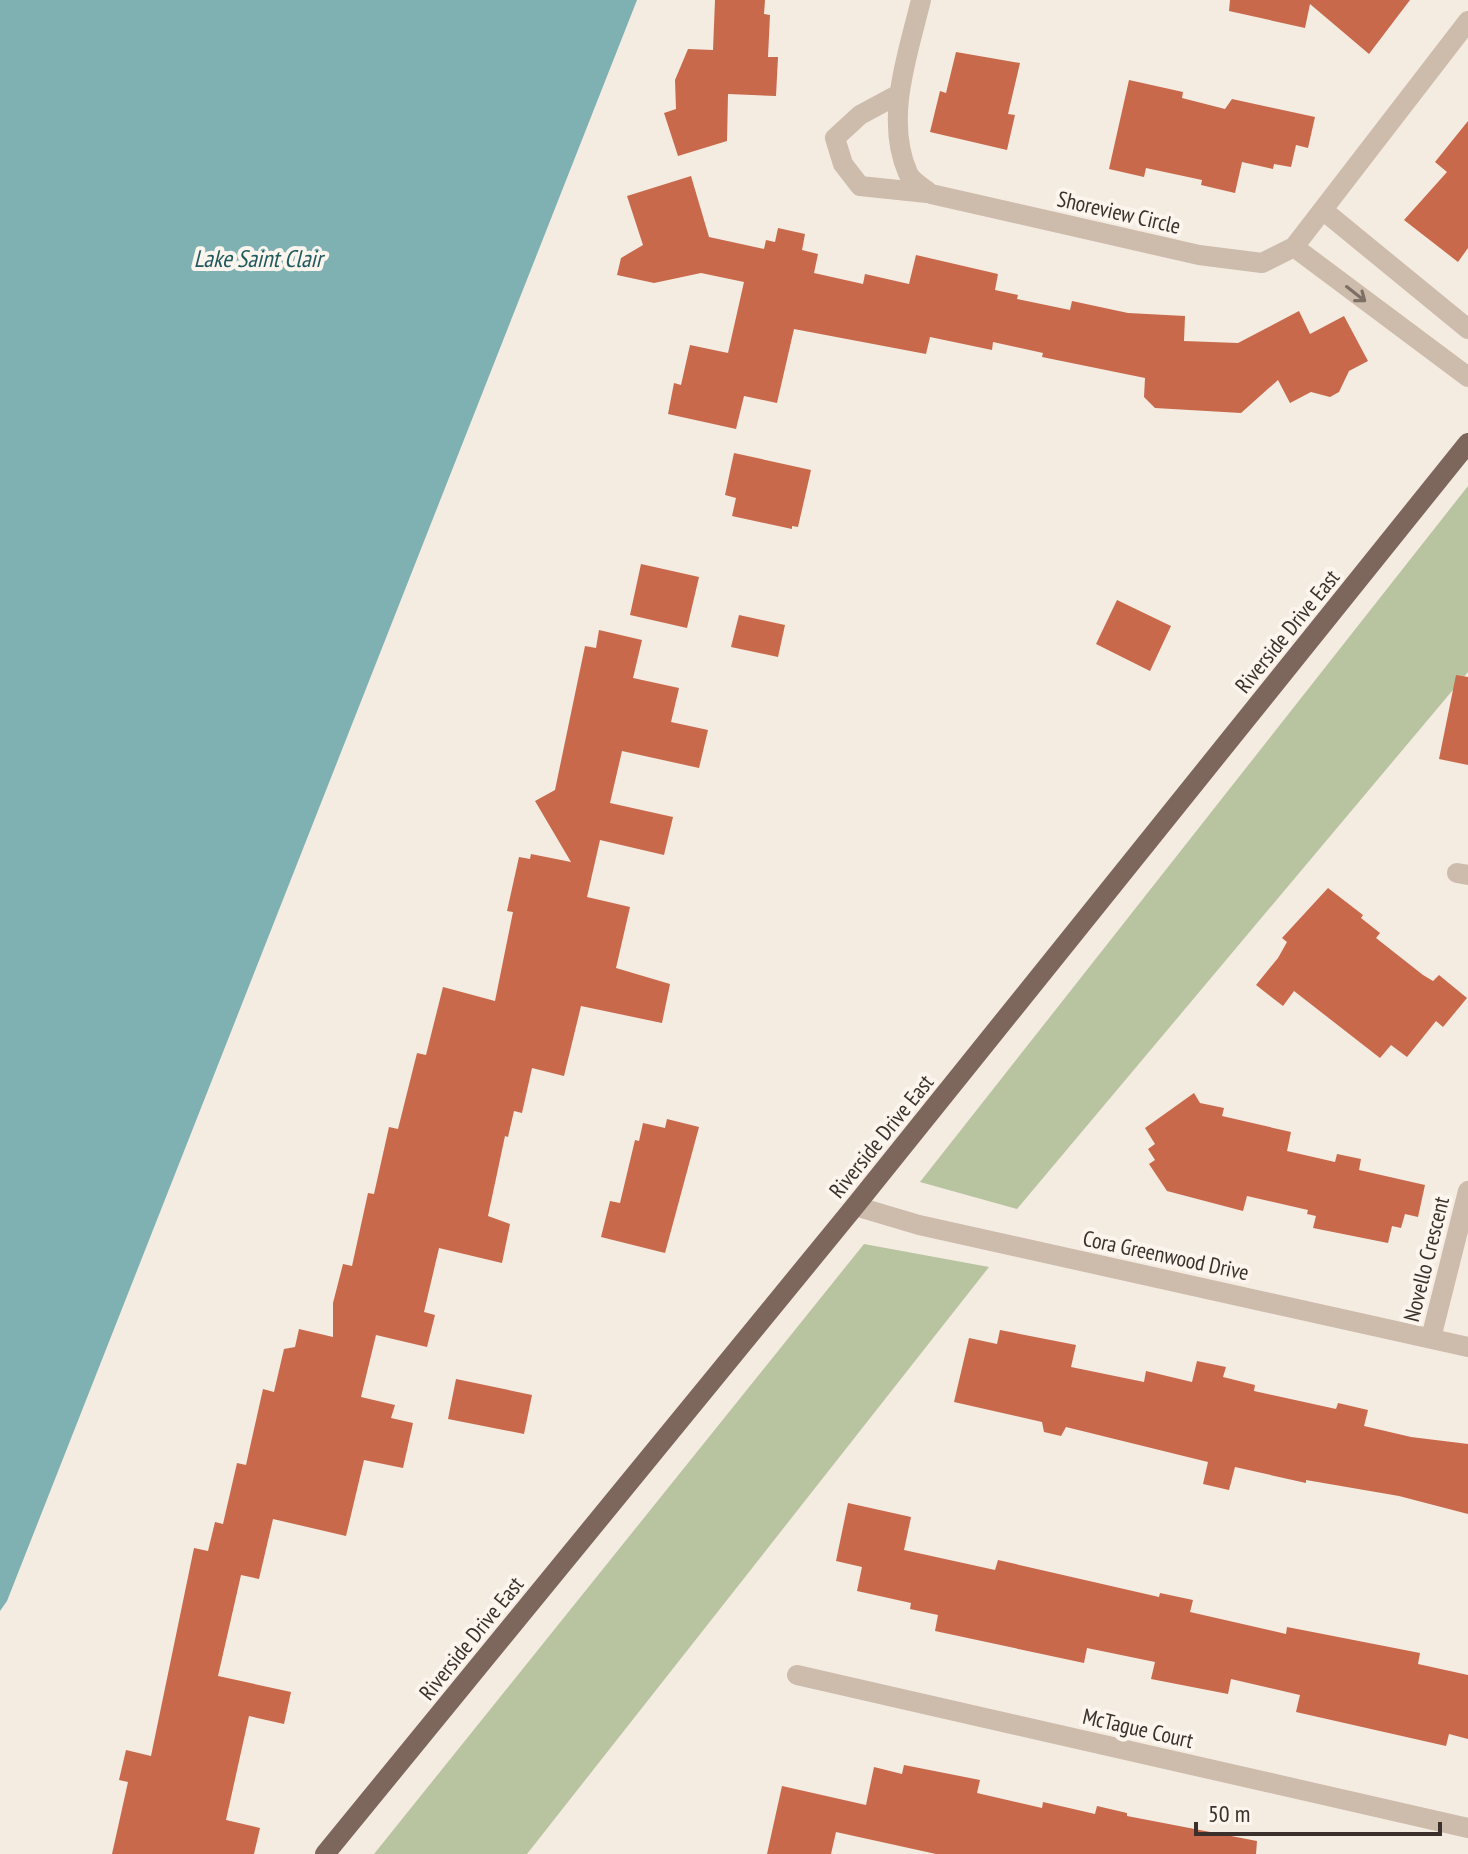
<svg xmlns="http://www.w3.org/2000/svg" width="1468" height="1854" font-family="'PT Sans Narrow',sans-serif">
<rect width="100%" height="100%" fill="#f4ebe1"/>
<path fill="#b8c4a0" d="M1468,486v186l-451,537 -97,-27z
M864,1244l125,23 -462,587h-153z"/>
<path fill="#7fb0b2" d="M0,0h637l-630,1601 -7,10z"/>
<path fill="#c8694b" d="M715,0h50l-1,14 6,1 -2,42h10l-2,39 -48,-2 -1,47 -49,15 -14,-43 12,-4 -1,-29 13,-31 25,1z
M1230,0h180l-41,54 -59,-50 -5,24 -76,-17z
M956,52l64,11 -12,51 7,1 -8,35 -77,-18 10,-41 6,2z
M1129,80l54,12 -1,6 43,11 7,-10 83,18 -7,31 -12,-3 -5,22 -17,-3 -1,5 -31,-7 -7,31 -34,-8 1,-5 -56,-12 -2,9 -35,-8z
M1468,121v127l-10,14 -54,-42 43,-48 -12,-10z
M691,176l18,61 55,12 2,-9 9,2 3,-14 27,6 -3,16 16,4 -4,19 49,11 2,-10 44,10 7,-29 82,19 -3,16 23,5 -1,4 53,11 2,-9 56,12 57,3 -1,25 54,2 61,-32 11,23 34,-18 24,45 -19,10 -10,21 -9,5 -19,-5 -21,11 -12,-23 -37,33 -86,-5 -11,-11 1,-19 -103,-21 1,-4 -50,-11 -1,8 -62,-13 -4,17 -132,-25 -17,74 -33,-7 -8,33 -68,-15 6,-31 7,2 9,-40 38,8 16,-71 -43,-9 -47,10 -37,-8 4,-17 22,-13 -16,-49z
M734,453l77,17 -13,57 -6,-1v3l-60,-13 4,-18 -11,-3z
M641,564l58,13 -12,51 -57,-13z
M1117,600l54,26 -21,45 -54,-27z
M739,615l46,10 -7,32 -47,-10z
M599,630l43,10 -9,38 46,10 -8,34 37,8 -9,38 -77,-17 -12,52 63,14 -9,38 -64,-15 -13,57 43,10 -14,61 54,16 -8,39 -81,-17 -17,70 -32,-8 -10,45 -8,-2 -6,26 -3,-1 -17,80 22,8 -8,39 -63,-15 -15,64 11,3 -8,32 -51,-12 -15,62 34,8 -4,13 22,5 -10,45 -39,-8 -18,76 -73,-17 -14,60 -18,-4 -23,101 73,16 -7,32 -35,-8 -23,104 34,8 -6,26h-142l16,-72 -9,-2 7,-30 25,6 43,-208 14,3 7,-29 8,2 14,-61 9,2 17,-76 11,3 10,-43 11,-2 4,-18 34,8v-34l10,-39 9,2 16,-73 6,1 15,-67 9,2 19,-76 9,2 17,-68 52,14 18,-89 -6,-1 12,-54 11,2 1,-5 40,8 -36,-61 20,-11 30,-144 11,2z
M1456,675l12,2v88l-29,-6z
M1328,888l35,27 -2,3 19,15 -4,5 47,37 10,6 6,-6 28,23 -24,29 -7,-6 -29,36 -16,-12 -11,13 -86,-67 -11,15 -27,-21 22,-27 9,-16 -5,-4z
M1194,1093l6,10 24,5 -2,8 69,16 -4,19 48,11 2,-8 24,5 -2,11 66,15 -7,32 -13,-3 -4,14 -9,-2 -4,17 -75,-15 3,-12 -9,-2 1,-4 -61,-14 -4,15 -76,-20 -18,-27 6,-4 -7,-11 7,-5 -10,-16z
M667,1119l32,8 -34,126 -64,-16 9,-36 10,2 15,-63 4,1 4,-18 22,5z
M1000,1330l76,15 -5,22 73,15 2,-11 46,11 5,-21 29,6 -3,10 32,8 -1,6 82,18 2,-6 30,7 -4,16 47,11 57,7v70l-69,-18 -93,-16v3l-71,-16 -6,23 -26,-6 5,-22 -142,-35 -5,9 -17,-4 -2,-10 -88,-20 15,-64 28,6z
M456,1379l76,16 -8,39 -76,-15z
M848,1503l63,14 -7,33 91,20 3,-10 161,37 1,-4 33,7 -3,12 96,22 1,-7 133,26 -2,11 50,11v64l-19,-5 -3,12 -150,-34 4,-17 -69,-16 -3,15 -77,-15 4,-17 -68,-14 -3,15 -149,-32 3,-16 -28,-6 1,-6 -54,-12 5,-24 -26,-6z
M904,1765l76,15 -3,13 65,15 1,-6 52,12 2,-8 30,7v3l130,25 -1,13h-320l-100,-22 -5,22h-64l15,-68 84,19 8,-38 28,7z"/>
<g fill="none" stroke-linecap="round" stroke-linejoin="round">
<path stroke="#cdbbac" stroke-width="20" d="M921,0c-13,54 -37,119 -13,173 3,8 16,15 23,21l268,61 63,8 32,-16 174,-226
M899,94l-39,21 -25,23 8,26 17,22 67,7
M1324,211l144,118
M1294,247l174,130
M1457,873l11,2
M855,1206l64,19 549,122
M1431,1338l37,-147
M797,1675l671,153"/>
<path stroke="#7d675c" stroke-width="20" d="M325,1854l530,-648 613,-763"/>
</g>
<defs><path id="oneway-shaft" d="M-6 0H5M1.5-3L5.5 0L1.5 3" fill="none" stroke-width="1.6" stroke-linecap="round" stroke-linejoin="round" transform="scale(2)"/></defs>
<use stroke="#7d6f65" href="#oneway-shaft" transform="translate(1356 294) rotate(38)"/>
<g text-anchor="middle" stroke-width="8" stroke-linejoin="round" paint-order="stroke">
<g font-size="22" fill="#3b302b" stroke="#fbf5ee">
<text transform="translate(1119 212) rotate(13)" y="8">Shoreview Circle</text>
<text transform="translate(1287 631) rotate(-51)" y="8">Riverside Drive East</text>
<text transform="translate(881 1136) rotate(-51)" y="8">Riverside Drive East</text>
<text transform="translate(1166 1255) rotate(12)" y="8">Cora Greenwood Drive</text>
<text transform="translate(1426 1259) rotate(-76)" y="8">Novello Crescent</text>
<text transform="translate(471 1638) rotate(-51)" y="8">Riverside Drive East</text>
<text transform="translate(1138 1728) rotate(13)" y="8">McTague Court</text>
</g>
<g font-size="24" font-style="italic" fill="#1f5a5e" stroke="#fbf5ee">
<text x="258" y="267">Lake Saint Clair</text>
</g>
</g>
<path d="M1196 1822v12h244v-12" fill="none" stroke="#3b302b" stroke-width="4"/>
<text x="1208" y="1822" font-size="24" fill="#3b302b" stroke="#fbf5ee" stroke-width="6" paint-order="stroke">50 m</text>
</svg>
